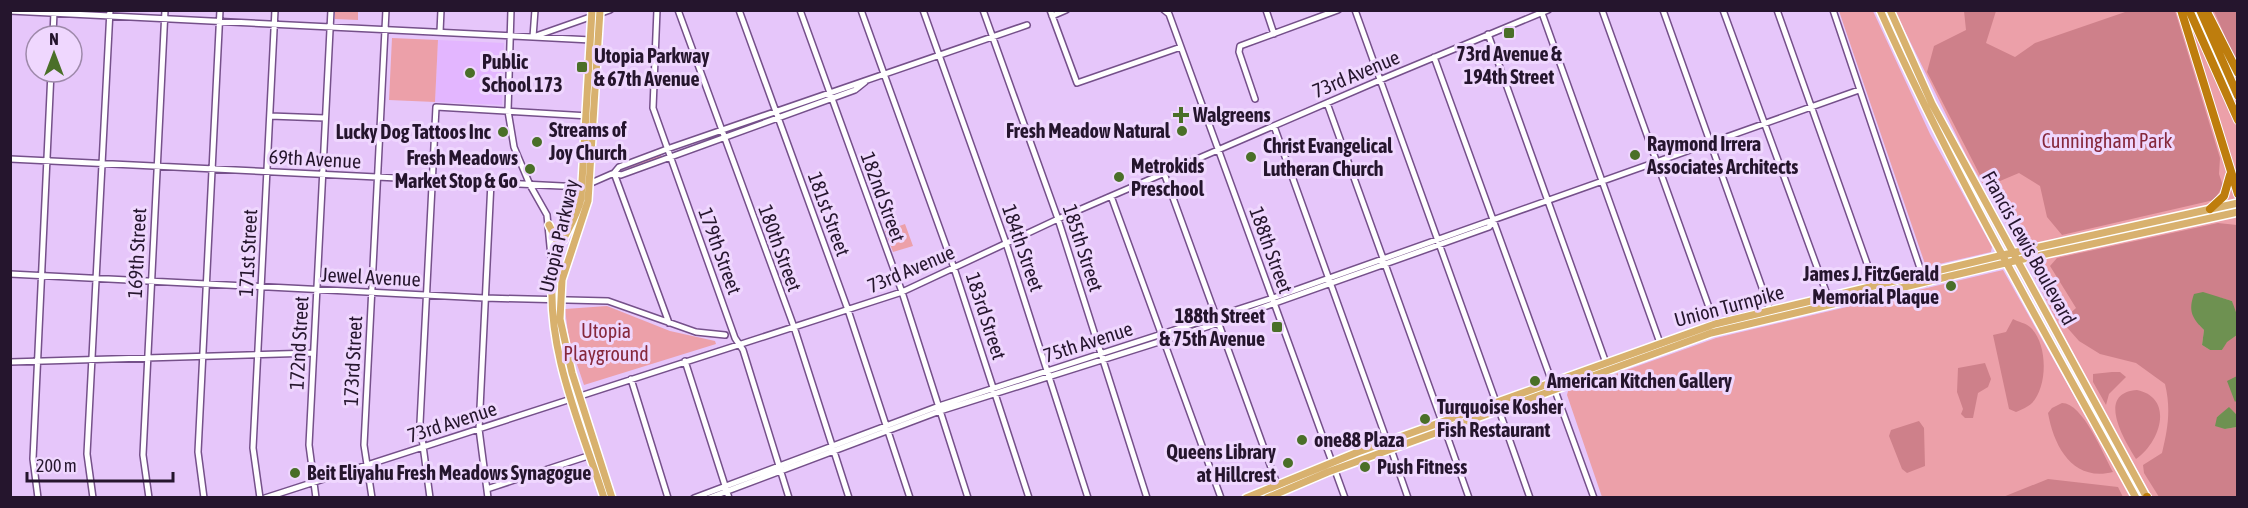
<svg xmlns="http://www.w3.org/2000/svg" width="2248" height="508" font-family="'Asap Condensed',sans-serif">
<rect width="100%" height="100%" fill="#e6c6fa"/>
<path fill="#e3b6ff" d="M438,40l66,3 -2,62 -67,-3z"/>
<path fill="#eca0a9" d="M335,11h23v9l-23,-1z
M1839,11h34l57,123 62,113 -1,5 -65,15z
M1895,11h342v486h-85l-74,-133 -59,-118 -52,-89z
M392,38l46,2 -3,62 -46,-2z
M660,154l2,3 -43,14 1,-2z
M905,224l8,22 -20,6 -8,-21z
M2003,270l128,227h-529l-35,-102 1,-4 148,-53z
M607,306l63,25 45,10 1,3 -132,41 -15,-44 -4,-32z"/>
<path fill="#ce808a" d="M1964,11h32l-10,32 29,14 20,-14 93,-32h47l45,147 -1,16 4,12 -9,14 -152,35 -15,-18 -7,-31 -21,-13 -19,8 -16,2 -57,-111 7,-26 32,-16z
M2214,11h23v50l-2,-2z
M2218,223l19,2v106l-5,-30 -14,-4 -19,28 5,5 -2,15 8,5h12l4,-8 11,-7v80l-8,-7 -12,9 8,12 12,-2v70h-78l-15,-24 -1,-8 19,-12c6,-25 9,-44 3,-69l-29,-21 -36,-9 -21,-13 -15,-17 3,-8 9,-8 -26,-42 7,-8z
M2013,319c5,3 13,4 17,8 18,16 18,59 2,76 -4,4 -11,7 -16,9l-7,-3 -16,-74 13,-3z
M1985,363l6,16 -3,8 -10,6 -5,25h-8l-4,-4 2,-5 -6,-17 1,-24z
M2112,372h8l6,5 -17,17 -3,11 -13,-23v-8z
M2137,390c38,8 23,53 -1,69 -11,-18 -41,-66 1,-69z
M2062,403c21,0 41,51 51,69 -40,10 -59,-25 -65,-59l4,-5z
M1919,421l5,7 1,38 -18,7 -5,-4 -13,-33 2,-6z
M2048,479l70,8 5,10h-120z"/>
<path fill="#6e9151" d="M2203,292l29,9 5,14v20l-10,7 -5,8h-12l-8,-5 2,-15c-12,-12 -16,-19 -10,-36z
M2237,376v24l-2,2 -8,-21z
M2229,407l8,8v12l-12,2 -10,-3 2,-9z"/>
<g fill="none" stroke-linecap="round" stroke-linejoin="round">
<defs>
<path id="minor" d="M511,10l-3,101 6,36 16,38 17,30 5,52
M535,10l-2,27 58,3
M657,10l-4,98 82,230 8,12 46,148
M678,10l116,317 55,171
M739,10l109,300 62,188
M800,10l102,282 66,206
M861,10l93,258 75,230
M923,10l83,233 82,255
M983,10l75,209 89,279
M1050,10l27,73 104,-36
M1164,10l5,4 176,484
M1266,10l8,24
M1355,10l141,392
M1602,10l113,314
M1663,10l107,300
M1723,10l105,287
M1777,10l98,276
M1833,10l92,273
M10,11l523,26 77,-27
M1542,13l118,330
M1052,16l14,-6
M440,32l1,-22
M1488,34l118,329
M53,36l1,-25
M1434,57l160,441
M1255,99l-16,-47 1,-6 98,-36
M1327,103l115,319
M270,116l55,2
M1274,126l113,315
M10,159l572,28 32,-14 5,-6 48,-18 360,-124
M614,173l7,2 234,-85 10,-8
M614,173l55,150
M1164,173l113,311
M1111,196l110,302
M10,274l474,24 124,3 88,31 29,3
M685,361l44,137
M10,362l303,-9
M631,379l37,119
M1499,410l31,88
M1445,430l24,68
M1391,449l17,49
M487,489l104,-34
M38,498l-5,-39 18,-387
M93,498l-6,-44 23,-444
M149,498l-6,-43 22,-445
M204,498l-6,-46 22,-442
M260,498l-7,-50 22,-438
M265,498l637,-206 156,-73 329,-142 161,-67
M316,498l-7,-53 22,-435
M372,498l-8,-53 22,-435
M430,498l-10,-75 16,-316 153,9
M488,498l-9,-69 12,-247
M694,498l245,-92 334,-108 586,-208
M709,498l231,-87 279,-88 270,-96 4,-5"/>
<path id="major" d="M592,10l-11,189c-6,26 -26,46 -28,72 -8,77 28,155 51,227
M600,10l-12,191 -26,79 -2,39 12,54 40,125
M1880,10c75,168 168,327 256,488
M1890,10l42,94 215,394
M549,225l8,16 7,-1
M1246,498l112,-46 357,-128 288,-69 235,-52
M1267,498l61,-26 383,-139 290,-69 237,-52"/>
<path id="highway" d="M2181,10l57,184
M2189,10l49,110
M2200,10l38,86
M2206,10l32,63
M2210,209l14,-13 6,-21
M2147,497v1"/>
</defs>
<use href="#minor" stroke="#75508a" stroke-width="8"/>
<use href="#major" stroke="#fff" stroke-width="10"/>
<use href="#highway" stroke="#fff" stroke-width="10"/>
<use href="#minor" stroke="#fff" stroke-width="5"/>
<use href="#major" stroke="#d8b16e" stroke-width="7"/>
<use href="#highway" stroke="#be7d0d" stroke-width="8"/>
</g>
<g fill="#4a6f28" stroke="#efd7fe" stroke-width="2">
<rect x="1503" y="27" width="12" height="12" rx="3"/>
<rect x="576" y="61" width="12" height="12" rx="3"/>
<circle cx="470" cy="73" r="6"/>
<path d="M1178 106h6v6h6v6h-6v6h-6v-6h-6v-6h6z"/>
<circle cx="1182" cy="131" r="6"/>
<circle cx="503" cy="132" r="6"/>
<circle cx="537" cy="142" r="6"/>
<circle cx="1635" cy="155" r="6"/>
<circle cx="1251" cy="157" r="6"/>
<circle cx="530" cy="169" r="6"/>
<circle cx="1119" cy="177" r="6"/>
<circle cx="1951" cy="286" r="6"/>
<rect x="1271" y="321" width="12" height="12" rx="3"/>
<circle cx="1535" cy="381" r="6"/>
<circle cx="1425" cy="419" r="6"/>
<circle cx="1302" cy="440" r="6"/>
<circle cx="1288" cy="463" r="6"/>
<circle cx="1365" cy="467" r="6"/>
<circle cx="295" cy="473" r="6"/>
</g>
<g text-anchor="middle" stroke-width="6" stroke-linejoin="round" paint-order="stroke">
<g font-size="20" font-weight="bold" fill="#25152d" stroke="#efd7fe" text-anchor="start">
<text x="1509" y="61" text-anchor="middle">73rd Avenue &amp;<tspan x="1509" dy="23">194th Street</tspan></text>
<text x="594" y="63">Utopia Parkway<tspan x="594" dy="23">&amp; 67th Avenue</tspan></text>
<text x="482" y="69">Public<tspan x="482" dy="23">School 173</tspan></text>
<text x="1193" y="122">Walgreens</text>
<text x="549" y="137">Streams of<tspan x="549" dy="23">Joy Church</tspan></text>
<text x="1170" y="138" text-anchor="end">Fresh Meadow Natural</text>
<text x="491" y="139" text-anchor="end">Lucky Dog Tattoos Inc</text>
<text x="1647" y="151">Raymond Irrera<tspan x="1647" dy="23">Associates Architects</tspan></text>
<text x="1263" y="153">Christ Evangelical<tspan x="1263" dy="23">Lutheran Church</tspan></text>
<text x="518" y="165" text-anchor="end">Fresh Meadows<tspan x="518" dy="23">Market Stop &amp; Go</tspan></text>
<text x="1131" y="173">Metrokids<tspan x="1131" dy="23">Preschool</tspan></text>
<text x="1939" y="281" text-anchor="end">James J. FitzGerald<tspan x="1939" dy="23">Memorial Plaque</tspan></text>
<text x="1265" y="323" text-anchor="end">188th Street<tspan x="1265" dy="23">&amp; 75th Avenue</tspan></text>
<text x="1547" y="388">American Kitchen Gallery</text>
<text x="1437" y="414">Turquoise Kosher<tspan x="1437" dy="23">Fish Restaurant</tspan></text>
<text x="1314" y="447">one88 Plaza</text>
<text x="1276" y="459" text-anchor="end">Queens Library<tspan x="1276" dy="23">at Hillcrest</tspan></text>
<text x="1377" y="474">Push Fitness</text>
<text x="307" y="480">Beit Eliyahu Fresh Meadows Synagogue</text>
</g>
<g font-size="20" fill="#25152d" stroke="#efd7fe">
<text transform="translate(1356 74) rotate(-23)" y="7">73rd Avenue</text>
<text transform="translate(315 159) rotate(3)" y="7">69th Avenue</text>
<text transform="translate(883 197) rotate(70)" y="7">182nd Street</text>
<text transform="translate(829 214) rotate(70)" y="7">181st Street</text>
<text transform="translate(559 236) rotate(-77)" y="7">Utopia Parkway</text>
<text transform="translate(780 248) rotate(70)" y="7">180th Street</text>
<text transform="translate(1023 248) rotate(71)" y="7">184th Street</text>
<text transform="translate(1083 248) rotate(72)" y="7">185th Street</text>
<text transform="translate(2029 248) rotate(61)" y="7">Francis Lewis Boulevard</text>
<text transform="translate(1271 250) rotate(70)" y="7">188th Street</text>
<text transform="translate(720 251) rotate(70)" y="7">179th Street</text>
<text transform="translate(137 253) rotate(-87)" y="7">169th Street</text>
<text transform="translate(248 253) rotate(-87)" y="7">171st Street</text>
<text transform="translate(911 269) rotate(-23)" y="7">73rd Avenue</text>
<text transform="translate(371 277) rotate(3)" y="7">Jewel Avenue</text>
<text transform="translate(1729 306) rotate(-15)" y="7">Union Turnpike</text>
<text transform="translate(986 316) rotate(72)" y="7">183rd Street</text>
<text transform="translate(1088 342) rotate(-18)" y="7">75th Avenue</text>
<text transform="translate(299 343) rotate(-87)" y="7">172nd Street</text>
<text transform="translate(353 361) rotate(-87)" y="7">173rd Street</text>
<text transform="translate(452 422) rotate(-18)" y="7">73rd Avenue</text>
</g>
<g font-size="20" fill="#86283c" stroke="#efd7fe">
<text x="2107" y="148">Cunningham Park</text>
<text x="606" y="338">Utopia<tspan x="606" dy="23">Playground</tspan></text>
</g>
</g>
<rect width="2248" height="508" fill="none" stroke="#25152d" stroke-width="24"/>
<g transform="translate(54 54)"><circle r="28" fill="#efd7fe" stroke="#9e89aa" stroke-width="1.5"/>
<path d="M0-4.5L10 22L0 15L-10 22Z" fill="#4a6f28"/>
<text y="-9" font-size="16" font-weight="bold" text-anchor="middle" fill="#25152d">N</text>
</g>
<path d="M27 472v9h146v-9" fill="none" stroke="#25152d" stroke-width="3"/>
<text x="36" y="472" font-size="18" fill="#25152d" stroke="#efd7fe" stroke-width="4.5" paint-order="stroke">200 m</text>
</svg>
